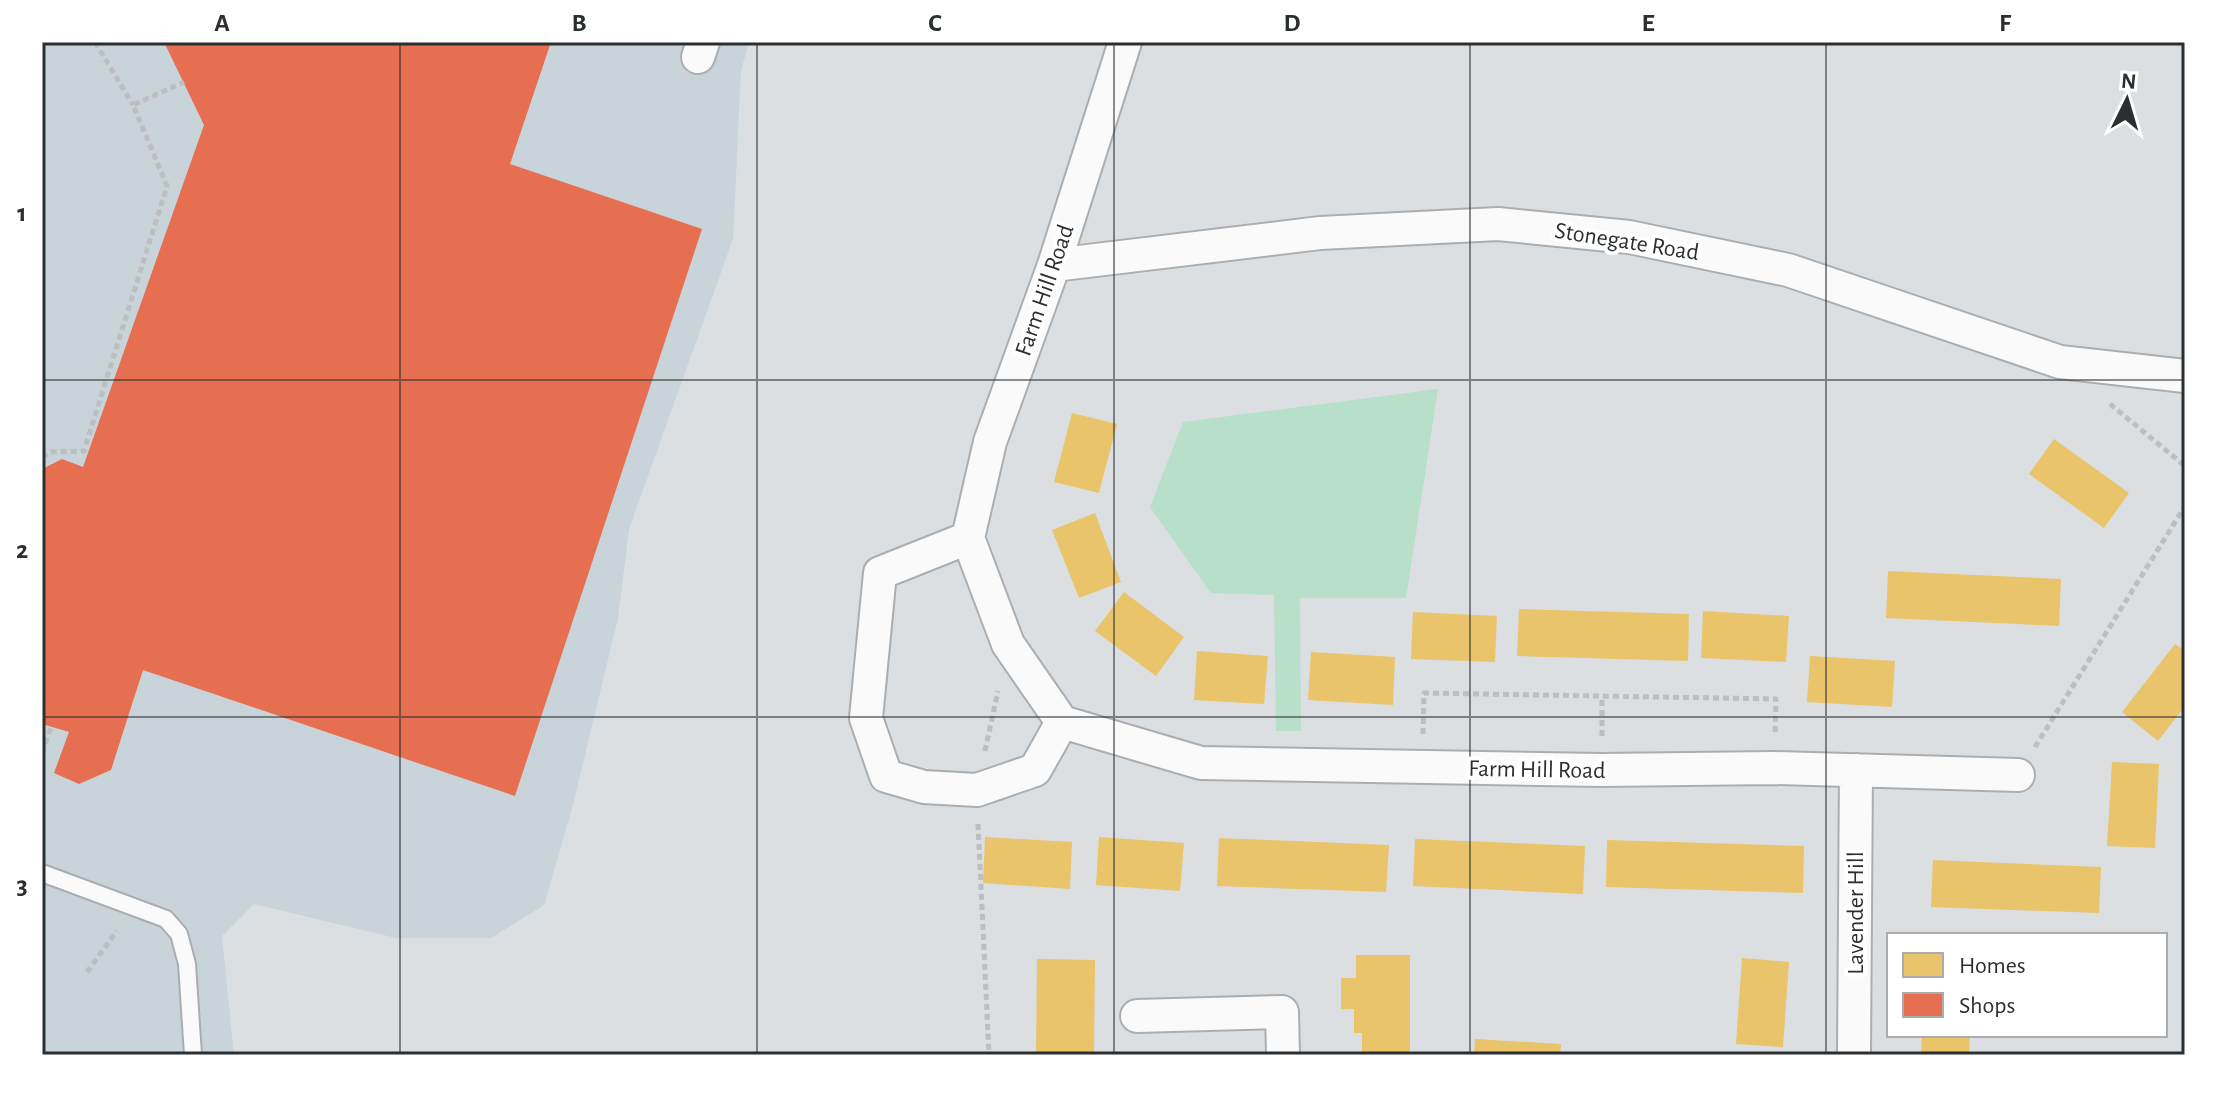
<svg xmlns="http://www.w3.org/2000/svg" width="2227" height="1097" font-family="'Alegreya Sans',sans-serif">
<rect width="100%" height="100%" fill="#dbdfe2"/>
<path fill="#c9d3da" d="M42,42h707l-8,29 -8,168 -104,290 -11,89 -46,191 -28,96 -53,33h-95l-142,-34 -32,32 12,119h-192z"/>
<path fill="#b8dfca" d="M1438,389l-32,209h-106l1,133h-25l-2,-136 -63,-2 -61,-86 33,-85z"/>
<path fill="#e9c46a" d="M1072,413l45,11 -18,69 -45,-11z
M2054,439l75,54 -25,35 -75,-54z
M1095,513l26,69 -42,16 -27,-68z
M1888,571l173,8 -2,47 -173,-8z
M1124,592l60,45 -28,39 -61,-45z
M1519,609l170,5 -1,47 -171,-5z
M1703,611l86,5 -3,46 -85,-4z
M1413,612l84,4 -2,46 -84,-3z
M2175,644l10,7v55l-27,35 -36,-29z
M1197,651l71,5 -4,48 -70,-4z
M1311,652l84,5 -2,48 -85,-5z
M1810,656l85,5 -3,46 -85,-5z
M2112,762l47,2 -4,84 -48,-2z
M985,837l87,5 -2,47 -87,-6z
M1099,837l85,6 -4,48 -84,-6z
M1219,838l170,7 -3,47 -169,-6z
M1415,839l170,7 -2,48 -170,-8z
M1607,840l197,6 -1,47 -197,-6z
M1933,860l168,7 -2,46 -168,-6z
M1356,955h54v100h-48v-22h-8v-24h-13v-31h15z
M1742,958l47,4 -6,85 -47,-3z
M1037,959l58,1 -1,95h-58z
M1922,1035h48l-1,20h-48z
M1475,1039l86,5 -1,11h-86z"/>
<path fill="#e76f51" d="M164,42h387l-41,122 192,65 -187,567 -372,-126 -32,100 -32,14 -25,-11 15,-41 -27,-8v-255l20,-10 21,8 121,-342z"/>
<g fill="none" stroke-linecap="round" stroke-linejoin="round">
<defs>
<path id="service" d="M42,873l124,46 13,15 8,30 6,91"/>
<path id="minor" d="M1125,42l-71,223 -64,177 -22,96 40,106 54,78 139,41 400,7 173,-2 244,7
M698,57l5,-15
M1054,265l266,-32 178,-9 131,13 159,33 272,92 125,14
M968,538l-88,35 -14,145 20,58 38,11 53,3 58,-20 27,-48
M1137,1016l145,-4 1,43
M1854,1055l2,-285"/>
</defs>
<use href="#service" stroke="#abaeb0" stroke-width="20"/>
<use href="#minor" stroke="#abaeb0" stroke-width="36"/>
<path stroke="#bcbebf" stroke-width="5" stroke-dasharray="6 4" stroke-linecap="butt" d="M95,42l38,63
M2110,404l75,62
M42,457l9,-5 33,-1 83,-265 -34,-81 51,-23
M1423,734l1,-41 352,6 -1,34
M1602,736v-39
M2035,747l150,-241
M985,751l13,-60
M42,753l9,-26
M978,824l11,231
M87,972l30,-41"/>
<use href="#service" stroke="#fafafb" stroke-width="16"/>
<use href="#minor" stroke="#fafafb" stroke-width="32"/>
</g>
<path fill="none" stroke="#2c2f31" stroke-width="2" stroke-opacity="0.55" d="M400,42v1013M757,42v1013M1114,42v1013M1470,42v1013M1826,42v1013M42,380h2143M42,717h2143"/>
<g text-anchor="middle" stroke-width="8" stroke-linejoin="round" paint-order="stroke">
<g font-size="24" fill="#2c2f31" stroke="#fff">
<text transform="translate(1627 241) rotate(9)" y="8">Stonegate Road</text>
<text transform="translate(1044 290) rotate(-71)" y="8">Farm Hill Road</text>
<text transform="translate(1537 769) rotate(1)" y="8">Farm Hill Road</text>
<text transform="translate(1855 913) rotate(-90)" y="8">Lavender Hill</text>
</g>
</g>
<rect width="2227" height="1097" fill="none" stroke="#ffffff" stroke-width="88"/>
<rect x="1887" y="933" width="280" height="104" fill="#ffffff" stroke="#abacad" stroke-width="2"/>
<rect x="1903" y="953" width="40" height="24" fill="#e9c46a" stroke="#abacad" stroke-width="2"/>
<text x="1959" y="973" font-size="24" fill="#2c2f31">Homes</text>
<rect x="1903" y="993" width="40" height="24" fill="#e76f51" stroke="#abacad" stroke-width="2"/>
<text x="1959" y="1013" font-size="24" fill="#2c2f31">Shops</text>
<g transform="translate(2127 100) rotate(5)" stroke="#ffffff" stroke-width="6" paint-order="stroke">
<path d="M0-6L14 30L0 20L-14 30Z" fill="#2c2f31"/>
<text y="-12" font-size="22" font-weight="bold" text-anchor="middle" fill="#2c2f31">N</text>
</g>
<rect x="44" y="44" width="2139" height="1009" fill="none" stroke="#2c2f31" stroke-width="3"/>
<g font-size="26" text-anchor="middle" font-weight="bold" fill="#2c2f31">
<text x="222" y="31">A</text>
<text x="579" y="31">B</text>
<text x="935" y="31">C</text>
<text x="1292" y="31">D</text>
<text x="1648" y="31">E</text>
<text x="2005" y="31">F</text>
<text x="22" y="221">1</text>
<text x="22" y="558">2</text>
<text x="22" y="894">3</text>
</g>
</svg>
